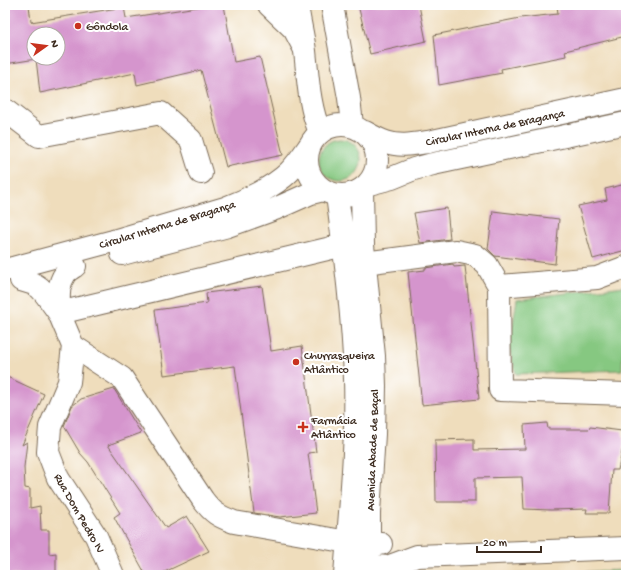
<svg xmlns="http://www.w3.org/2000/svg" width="631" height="580" font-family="'Gochi Hand',sans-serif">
<rect width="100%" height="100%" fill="#fff"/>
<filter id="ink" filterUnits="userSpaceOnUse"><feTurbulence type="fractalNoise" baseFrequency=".025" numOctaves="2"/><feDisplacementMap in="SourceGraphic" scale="8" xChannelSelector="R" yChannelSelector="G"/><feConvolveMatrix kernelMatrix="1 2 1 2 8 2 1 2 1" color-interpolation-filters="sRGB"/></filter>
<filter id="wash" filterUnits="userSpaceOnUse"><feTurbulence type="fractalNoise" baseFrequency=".012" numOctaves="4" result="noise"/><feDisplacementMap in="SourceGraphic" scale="16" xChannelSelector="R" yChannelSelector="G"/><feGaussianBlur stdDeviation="0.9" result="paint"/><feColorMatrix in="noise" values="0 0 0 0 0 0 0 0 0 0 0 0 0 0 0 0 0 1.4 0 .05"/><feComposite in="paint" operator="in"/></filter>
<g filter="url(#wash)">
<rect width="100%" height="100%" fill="#efddbc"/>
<path fill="#86c881" stroke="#607950" d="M319 160a21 21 0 1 1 42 0a21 21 0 1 1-42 0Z
M625,286l-3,84 -106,4 -7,-26 8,-49z
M626,570v5h-124z"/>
<g id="blocks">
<path fill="#d595cd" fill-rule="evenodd" d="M5,5h24l2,17 93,-15 2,11 84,-13h14l10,57 26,-5 23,98 -57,12 -25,-97 -64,15 -2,-12 -95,20 -4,-34 -31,5zM34,34h24v24h-24z
M358,5h61l7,36 -56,13z
M557,5h69v31l-61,15 1,5 -65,13 1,4 -63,12 -5,-50 86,-17 38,-4z
M626,184v66l-33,9 -15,-53 29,-6 -2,-11z
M447,208l3,31 -30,4 -6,-30z
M493,211l66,8 -4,45 -60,-8 -7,-7z
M453,264l1,3 11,-1 14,133 -57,6 -14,-133 17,-2v-2z
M262,286l9,65 31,-5 14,106 -8,1 8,60 -36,4 -26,-4 -19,-147 -71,9 -9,-65 52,-7 -1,-10z
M5,376l39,18 -22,51 5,-3 -3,25 1,21 5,1v19l10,-2 1,24h8v24l7,-1v22h-51z
M114,389l27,44 -33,12 58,83 21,-12 22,35 -51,24h-12l-32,-58 6,-4 -32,-51 -8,-9 -16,-27 8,-20 9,-7z
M547,423l1,6h41l1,-2 32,4 2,12 -6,27h-6l-3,43h-23l1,-4 -36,1 -27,-1 -2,-32 -47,1v24h-39l-1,-62 39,-1v11l51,-1 -1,-24z"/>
</g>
</g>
<g filter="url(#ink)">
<use href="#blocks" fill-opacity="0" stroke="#7a6955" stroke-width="1"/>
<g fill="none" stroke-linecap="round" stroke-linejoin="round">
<defs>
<path id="minor" d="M269,5l25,24 10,19
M5,110l34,26 122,-23 30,27 10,33
M364,263l92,-12 19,4 12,10 12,21
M626,267l-29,11 -98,8 1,104 126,4
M21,280l13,4 6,4 6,7 13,18 14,33 -4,36 -19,45 -2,25 10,26 38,58 17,39
M59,313l285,-68
M59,313c0,-13 -2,-28 6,-39 2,-3 7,-6 10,-8
M73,346l49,32 81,122c10,13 15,16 31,22l114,20 33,2
M349,562l18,3 20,2 30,-11 209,-8"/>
<path id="major" d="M297,5c2,15 6,30 8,46 3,27 4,56 15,81
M332,5l17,93 3,27
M307 160a35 35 0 1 1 70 0a35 35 0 1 1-70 0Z
M365,132c7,4 14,8 21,10 14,5 28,2 42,0l198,-43
M369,184l23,-6 22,-9 19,-5 193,-41
M362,189l1,56 11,111 1,30 -1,48 -5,79v31l-3,31
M337,195c8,61 16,122 18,184 2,65 -5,131 -10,196
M122,254l106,-28 47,-17 36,-16 12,-3
M5,270l108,-29 112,-33c19,-7 49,-21 64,-36 8,-8 14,-17 21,-27"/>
</defs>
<use href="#minor" stroke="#7a6955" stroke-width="24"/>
<use href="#major" stroke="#7a6955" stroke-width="24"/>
<use href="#minor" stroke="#fff" stroke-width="22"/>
<use href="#major" stroke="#fff" stroke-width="22"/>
</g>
</g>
<g fill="#c8321e" stroke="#fff" stroke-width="1.5">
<circle cx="78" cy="26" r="4"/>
<circle cx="296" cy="362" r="4"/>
<path d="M301 421h4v4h4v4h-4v4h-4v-4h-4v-4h4z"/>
</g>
<g text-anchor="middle" stroke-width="4" stroke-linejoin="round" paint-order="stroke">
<g font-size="12" fill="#3b2a1e" stroke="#fff" text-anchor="start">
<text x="86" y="30">Gôndola</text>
<text x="304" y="359">Churrasqueira<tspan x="304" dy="14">Atlântico</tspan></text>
<text x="311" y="424">Farmácia<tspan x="311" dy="14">Atlântico</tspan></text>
</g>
<g font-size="12" fill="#3b2a1e" stroke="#fff">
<text transform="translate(495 127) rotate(-12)" y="4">Circular Interna de Bragança</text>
<text transform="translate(167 224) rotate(-17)" y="4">Circular Interna de Bragança</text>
<text transform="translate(372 450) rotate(-88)" y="4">Avenida Abade de Baçal</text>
<text transform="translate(80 513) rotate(60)" y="4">Rua Dom Pedro IV</text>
</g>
</g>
<rect width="631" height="580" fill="none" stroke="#fff" stroke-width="20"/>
<g transform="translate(46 46) rotate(76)"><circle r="19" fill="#ffffff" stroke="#b1aaa5"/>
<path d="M0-3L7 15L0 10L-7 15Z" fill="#c8321e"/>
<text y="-6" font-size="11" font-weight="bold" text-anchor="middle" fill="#3b2a1e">N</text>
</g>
<path d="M477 546v6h64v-6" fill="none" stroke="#3b2a1e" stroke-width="2"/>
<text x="483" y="546" font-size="12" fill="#3b2a1e" stroke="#ffffff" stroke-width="3" paint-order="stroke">20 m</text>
</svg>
